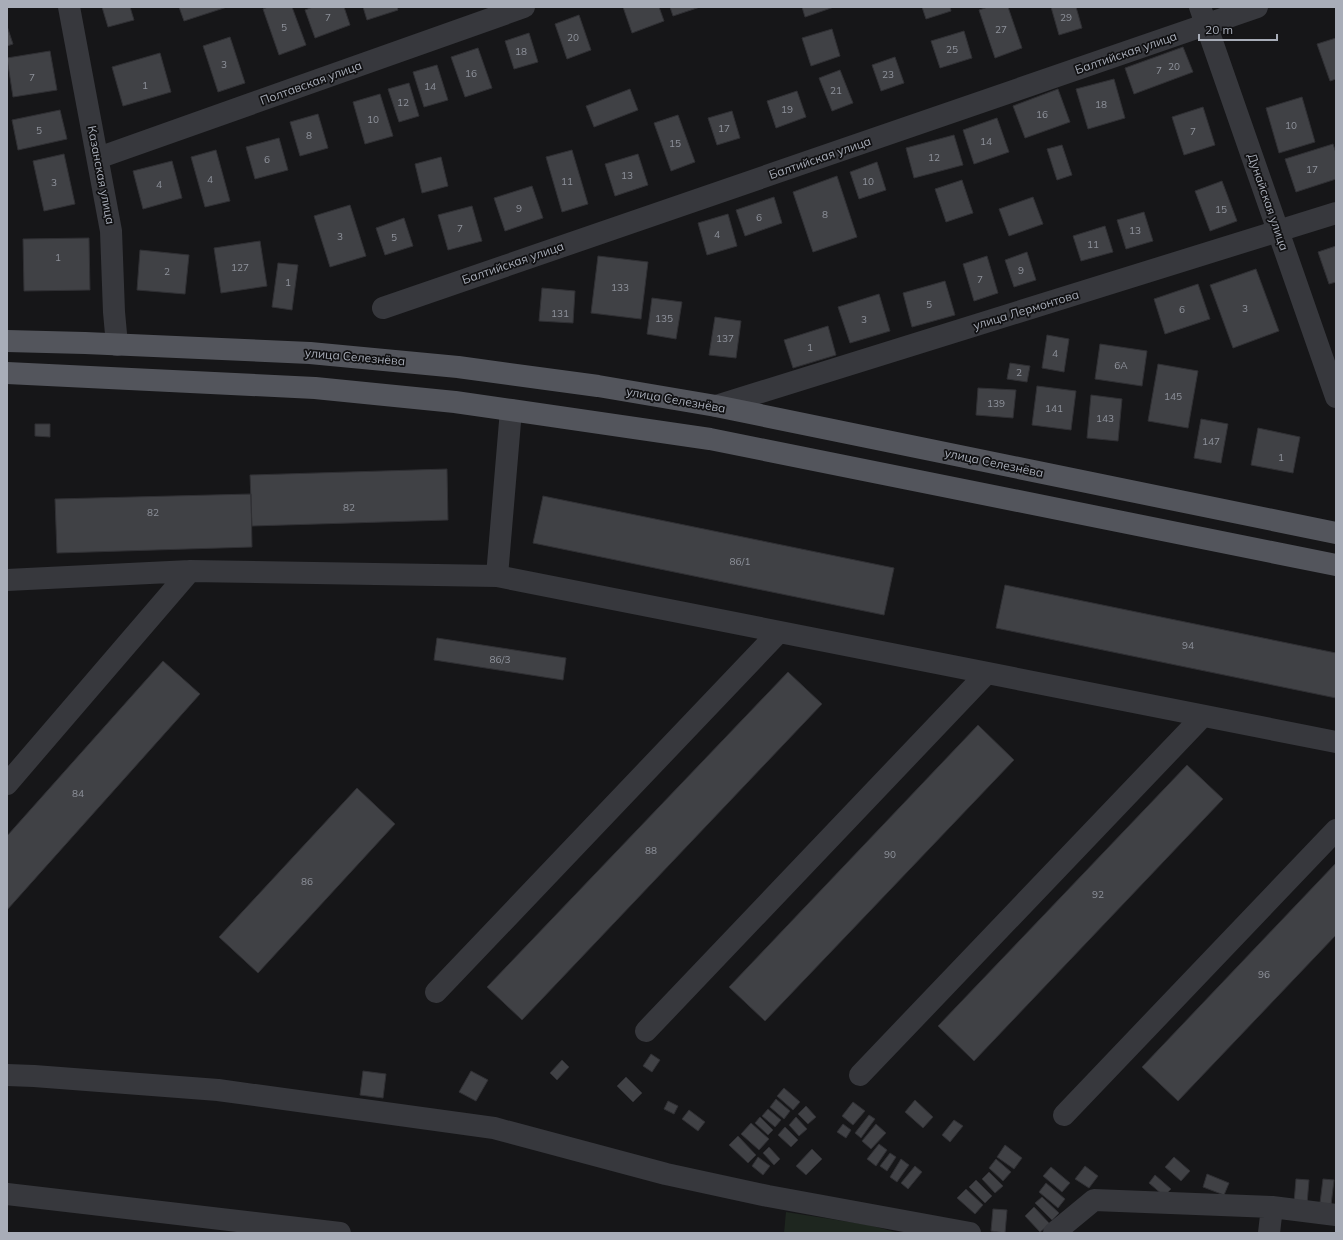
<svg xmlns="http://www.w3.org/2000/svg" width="1343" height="1240" font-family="Mulish,sans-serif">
<rect width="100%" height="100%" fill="#161618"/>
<path fill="#1e261f" d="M786,1212l83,13 30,8h-115z"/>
<path fill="#404145" stroke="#303034" d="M102,7h28l4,13 -26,7z
M179,7h48l-43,14z
M268,7h24l14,38 -27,10 -16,-46z
M313,7h31l6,18 -35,13 -10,-28z
M363,7h34l1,3 -31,10z
M623,7h36l5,14 -32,12z
M670,7h30l-27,9z
M802,7h32l-29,10z
M922,7h28l1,4 -25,8z
M988,7h20l14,41 -27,10 -16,-48z
M1051,7h25l6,21 -23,7z
M579,15l12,35 -24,9 -12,-35z
M7,26l6,18 -6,2z
M832,29l8,27 -29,10 -9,-28z
M964,31l8,27 -32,10 -9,-27z
M529,33l9,29 -24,7 -9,-28z
M230,37l15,46 -27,9 -15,-46z
M1336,38v41l-6,2 -13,-37z
M1183,47l10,25 -59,22 -9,-26z
M478,48l14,40 -27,9 -14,-40z
M50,51l7,39 -44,7 -6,-39z
M160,53l11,39 -48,14 -11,-39z
M895,57l9,26 -23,8 -9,-26z
M437,65l11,35 -24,7 -11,-35z
M840,70l13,33 -21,8 -13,-33z
M1114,79l11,39 -37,11 -12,-40z
M409,83l10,33 -20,6 -11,-33z
M630,89l8,21 -44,17 -8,-21z
M1058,89l12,33 -45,16 -12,-32z
M797,91l9,26 -30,11 -9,-27z
M380,94l13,42 -28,8 -12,-42z
M1302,97l13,45 -36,11 -13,-45z
M1203,107l12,38 -31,10 -12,-38z
M60,110l7,29 -49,11 -6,-30z
M732,111l8,27 -23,7 -9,-27z
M318,114l10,34 -28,8 -10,-34z
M678,115l17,47 -24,9 -17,-48z
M997,118l12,34 -35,12 -11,-34z
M954,135l9,30 -49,13 -8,-30z
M279,138l9,32 -33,9 -9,-32z
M1333,144l3,9v26l-40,13 -11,-33z
M1062,145l10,30 -15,5 -10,-31z
M216,150l14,51 -25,6 -14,-50z
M572,150l16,54 -26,8 -16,-55z
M64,154l11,50 -31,7 -11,-50z
M638,154l10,31 -33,11 -10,-32z
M441,157l7,29 -26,7 -7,-29z
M172,161l10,37 -39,11 -10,-38z
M877,162l9,28 -27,9 -9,-27z
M837,176l20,61 -44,15 -20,-60z
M962,180l11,33 -27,9 -11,-33z
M1222,181l15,40 -27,10 -15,-40z
M532,186l11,32 -38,13 -11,-33z
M774,197l8,26 -37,13 -9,-26z
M1033,197l10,27 -34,12 -10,-27z
M350,205l16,51 -36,11 -16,-51z
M472,206l10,35 -34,9 -10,-35z
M1144,212l9,29 -27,8 -9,-29z
M728,214l9,32 -30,9 -9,-32z
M404,218l9,28 -28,9 -9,-27z
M1105,226l8,26 -32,9 -8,-25z
M89,238l1,52 -66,1 -1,-52z
M260,241l7,45 -46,7 -7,-45z
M1336,246v36l-7,2 -11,-32z
M140,250l49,5 -4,39 -48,-4z
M1027,252l9,28 -22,7 -9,-27z
M598,256l50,6 -7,57 -50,-6z
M987,256l11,37 -24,8 -11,-37z
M278,263l20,2 -6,45 -20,-3z
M1256,269l23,62 -46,17 -23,-63z
M945,281l10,34 -43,12 -9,-34z
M1198,284l12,35 -45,15 -11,-35z
M542,288l33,3 -2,32 -34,-2z
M879,294l11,37 -40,12 -12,-36z
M652,298l30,4 -6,37 -29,-5z
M715,317l26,4 -5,37 -27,-3z
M828,326l8,29 -43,13 -9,-28z
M1047,335l22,4 -5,33 -22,-4z
M1100,344l47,7 -5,35 -47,-7z
M1010,363l20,3 -3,16 -20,-3z
M1158,364l40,7 -10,57 -40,-7z
M1037,386l39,5 -5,39 -39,-5z
M978,388l38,2 -3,28 -37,-3z
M1091,395l31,4 -4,42 -31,-3z
M1201,419l27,5 -7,39 -27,-5z
M35,424h15v13l-15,-1z
M1258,428l42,9 -7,36 -42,-8z
M447,469l1,51 -196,6 -2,-51z
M251,494l1,53 -195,6 -2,-54z
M543,496l351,72 -10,47 -351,-72z
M1005,585l331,68v45l-340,-70z
M437,638l129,20 -3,22 -129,-20z
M163,661l37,33 -193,216v-74z
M788,672l34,32 -300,316 -35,-33z
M978,725l36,35 -249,261 -36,-34z
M1187,765l36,34 -249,262 -36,-35z
M357,788l38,36 -137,149 -39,-36z
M1336,863v72l-158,166 -36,-34z
M651,1054l9,6 -8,12 -9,-6z
M562,1060l7,7 -12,13 -7,-7z
M363,1071l23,3 -3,24 -23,-3z
M471,1071l17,9 -12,21 -17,-9z
M626,1077l16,16 -9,9 -16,-16z
M784,1088l16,14 -7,8 -16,-14z
M776,1099l14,12 -6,8 -14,-12z
M915,1100l18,17 -10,11 -18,-16z
M668,1101l10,5 -4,8 -10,-5z
M853,1102l12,9 -12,14 -11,-9z
M806,1106l10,11 -8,7 -10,-10z
M768,1109l13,11 -6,7 -13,-11z
M689,1110l16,12 -7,9 -16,-12z
M869,1115l6,4 -14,19 -6,-5z
M760,1117l13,13 -5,5 -13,-12z
M796,1117l11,12 -8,7 -10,-11z
M954,1120l9,6 -13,16 -8,-7z
M751,1123l18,16 -10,11 -18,-16z
M843,1124l8,6 -5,8 -9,-6z
M876,1124l10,9 -15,16 -9,-8z
M785,1127l13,13 -7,7 -13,-12z
M738,1136l18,19 -8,8 -19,-18z
M879,1144l8,6 -11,16 -9,-7z
M1005,1145l17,13 -8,11 -17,-12z
M769,1147l11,12 -6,6 -11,-12z
M812,1149l10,10 -16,16 -10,-9z
M890,1153l6,4 -9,14 -7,-5z
M758,1157l12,9 -7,9 -11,-9z
M1174,1157l16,14 -9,10 -16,-14z
M901,1159l8,6 -12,17 -7,-5z
M996,1159l15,13 -8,9 -14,-13z
M915,1166l7,6 -14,17 -7,-6z
M1085,1166l13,10 -9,12 -14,-9z
M1051,1167l19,16 -8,9 -19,-16z
M989,1172l14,14 -8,7 -13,-14z
M1207,1174l22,9 -5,12 -21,-8z
M1155,1175l16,14 -7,7 -15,-13z
M1296,1179l13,1 -2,24 -13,-1z
M1323,1179l11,1 -3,25 -11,-2z
M976,1180l16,16 -7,7 -16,-16z
M1046,1183l19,16 -7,9 -19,-16z
M966,1189l17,16 -8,9 -18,-16z
M1042,1197l17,16 -7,7 -17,-17z
M1034,1207l16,17 -10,8 -15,-16z
M993,1209l14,1 -2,23 -14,-2z"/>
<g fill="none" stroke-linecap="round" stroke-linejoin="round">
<path stroke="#37383d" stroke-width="22" d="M69,7l42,224 3,81 3,33
M1200,7l136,390
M98,158l426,-151
M383,308l874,-301
M716,406l620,-193
M497,576l14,-166
M7,580l183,-9 307,5 839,166
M7,784l183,-213
M436,992l343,-360
M646,1031l341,-358
M7,1075l27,1 184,14 276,38 172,46 102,22 202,37
M860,1075l343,-359
M1064,1115l272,-285
M7,1194l333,39
M1054,1233l40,-33 178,7 64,8
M1269,1233l3,-26"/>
<path stroke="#53555c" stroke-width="22" d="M7,341l78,2 225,10 148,14 140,19 118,20 620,127
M7,373l308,15 140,14 56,8 199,29 626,126"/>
</g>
<g text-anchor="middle" stroke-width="3.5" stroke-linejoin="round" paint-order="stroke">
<g font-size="10" fill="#8e929b">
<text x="328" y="21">7</text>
<text x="1066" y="21">29</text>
<text x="284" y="31">5</text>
<text x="1001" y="33">27</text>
<text x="573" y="41">20</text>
<text x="952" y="53">25</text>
<text x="521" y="55">18</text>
<text x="224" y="68">3</text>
<text x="1174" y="70">20</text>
<text x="1159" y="74">7</text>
<text x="471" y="77">16</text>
<text x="888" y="78">23</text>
<text x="32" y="81">7</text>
<text x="145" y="89">1</text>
<text x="430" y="90">14</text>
<text x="836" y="94">21</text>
<text x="403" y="106">12</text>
<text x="1101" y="108">18</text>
<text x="787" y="113">19</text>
<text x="1042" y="118">16</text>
<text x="373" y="123">10</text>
<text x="1291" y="129">10</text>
<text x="724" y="132">17</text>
<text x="39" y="134">5</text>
<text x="1193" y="135">7</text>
<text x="309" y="139">8</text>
<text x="986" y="145">14</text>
<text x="675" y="147">15</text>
<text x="934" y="161">12</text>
<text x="267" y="163">6</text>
<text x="1312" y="173">17</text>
<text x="627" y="179">13</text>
<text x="210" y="183">4</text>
<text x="567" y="185">11</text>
<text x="868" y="185">10</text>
<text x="54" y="186">3</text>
<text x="159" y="188">4</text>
<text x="519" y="212">9</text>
<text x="1221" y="213">15</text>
<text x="825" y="218">8</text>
<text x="759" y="221">6</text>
<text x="460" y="232">7</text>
<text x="1135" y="234">13</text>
<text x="717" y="238">4</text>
<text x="340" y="240">3</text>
<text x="394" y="241">5</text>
<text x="1093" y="248">11</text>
<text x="58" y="261">1</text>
<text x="240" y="271">127</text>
<text x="1021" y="274">9</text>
<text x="167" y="275">2</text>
<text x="980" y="283">7</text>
<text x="288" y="286">1</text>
<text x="620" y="291">133</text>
<text x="929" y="308">5</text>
<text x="1245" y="312">3</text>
<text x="1182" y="313">6</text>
<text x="560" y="317">131</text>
<text x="664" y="322">135</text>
<text x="864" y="323">3</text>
<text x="725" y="342">137</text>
<text x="810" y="351">1</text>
<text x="1055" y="357">4</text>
<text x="1121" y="369">6А</text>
<text x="1019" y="376">2</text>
<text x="1173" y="400">145</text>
<text x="996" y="407">139</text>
<text x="1054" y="412">141</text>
<text x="1105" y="422">143</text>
<text x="1211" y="445">147</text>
<text x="1281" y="461">1</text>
<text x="349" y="511">82</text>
<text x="153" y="516">82</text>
<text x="740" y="565">86/1</text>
<text x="1188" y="649">94</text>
<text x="500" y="663">86/3</text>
<text x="78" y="797">84</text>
<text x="651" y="854">88</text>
<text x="890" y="858">90</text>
<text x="307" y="885">86</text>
<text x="1098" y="898">92</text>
<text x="1264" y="978">96</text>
</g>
<g font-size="12" fill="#a8adb8" stroke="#111113">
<text transform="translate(1126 53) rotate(-19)" y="4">Балтийская улица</text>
<text transform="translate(311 83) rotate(-20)" y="4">Полтавская улица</text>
<text transform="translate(820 158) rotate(-19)" y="4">Балтийская улица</text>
<text transform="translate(101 175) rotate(79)" y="4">Казанская улица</text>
<text transform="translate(1268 202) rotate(71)" y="4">Дунайская улица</text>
<text transform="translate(513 263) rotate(-19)" y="4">Балтийская улица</text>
<text transform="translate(1026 310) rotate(-17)" y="4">улица Лермонтова</text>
<text transform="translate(355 357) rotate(5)" y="4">улица Селезнёва</text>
<text transform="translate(676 400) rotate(10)" y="4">улица Селезнёва</text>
<text transform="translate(994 463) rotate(12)" y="4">улица Селезнёва</text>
</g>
</g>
<rect width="1343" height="1240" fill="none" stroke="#a8adb8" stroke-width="16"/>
<path d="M1199 34v6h78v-6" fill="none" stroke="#a8adb8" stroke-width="2"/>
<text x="1205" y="34" font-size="12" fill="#a8adb8" stroke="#111113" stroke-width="3" paint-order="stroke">20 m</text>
</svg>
